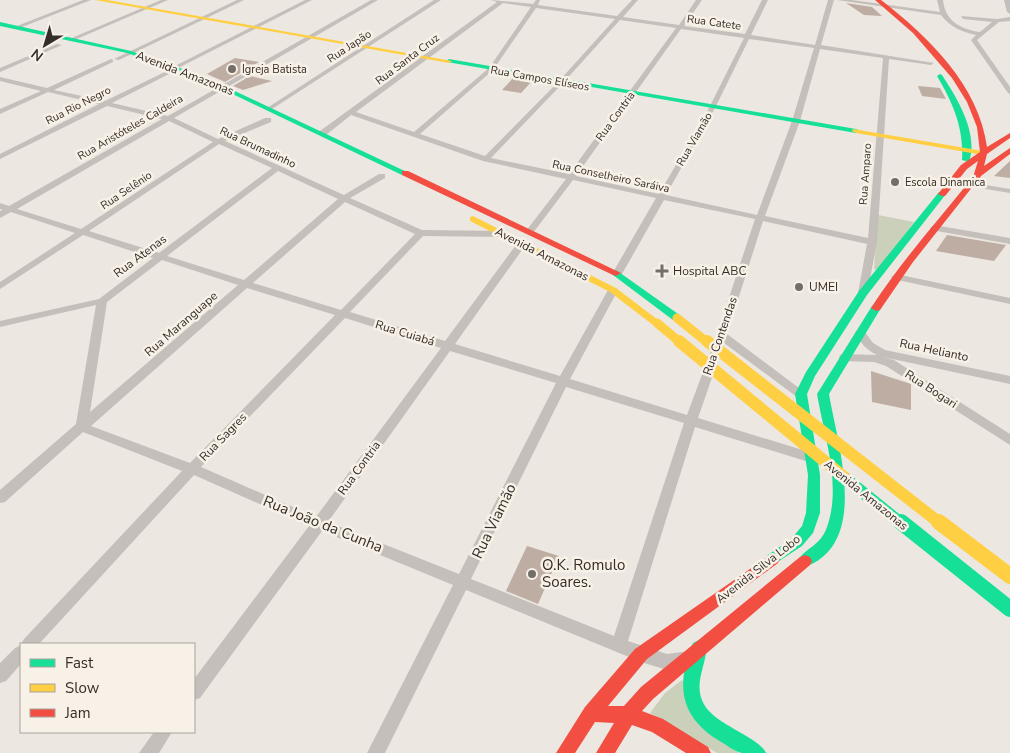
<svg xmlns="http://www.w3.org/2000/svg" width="1010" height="753" font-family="'Nunito Sans',sans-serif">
<rect width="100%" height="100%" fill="#ece7e0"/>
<path fill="#cbd0bb" d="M878,215l36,7 -36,48 -4,-1z
M682,680l57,73h-22l-67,-40 15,-20z"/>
<path fill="#beada3" d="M846,3l26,4 10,9 -18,-1z
M235,58l24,4 -34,20 -18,-8z
M250,76l22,5 -29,9 -10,-4z
M515,76l19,3 -13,14 -19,-3z
M918,86l22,2 6,11 -24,-3z
M1010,161v17l-16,-2z
M947,235l59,10 -12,16 -58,-10z
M871,371l40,13v26l-39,-8z
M527,546l32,10 -21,48 -32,-13z"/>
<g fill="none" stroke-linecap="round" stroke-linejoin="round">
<path fill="#c4bfba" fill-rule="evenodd" d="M83,0h8l-74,29 -5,-1z
M161,0h7l-96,41 -5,-1z
M237,0h7l-125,60 -5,-1z
M305,0h7l-134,68 -5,-1z
M371,0h7l-204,118 44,21 47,-21h6v4l-46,19 119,54 35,-21h6v4l-35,20 72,32 82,1 4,3 -4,3 -81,-1 -73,76 95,29 74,-100h6l2,2 -72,101 105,32 48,-86 2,-2h6l2,2 -48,89 117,36 29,-78 39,-118 -91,-19 -42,74 -5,3 -5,-3 44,-76 -83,-18 -40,53 -3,1 -4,-3 40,-52 -83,-18 -132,-46 -25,20h-6v-4l177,-129 -6,-2 42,4 3,-4h4l-2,5 79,11 15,-16h6l-15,17 56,8 17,-25h6l-18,26 61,8 17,-34h6l-17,35 64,10 13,-45h6l-13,45 113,18 -3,2 -42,-6 -12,183 -10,53 -4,1 -5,-3 9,-49 -104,-23 -36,113 80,60 -2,3h-8l-73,-54 -26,75 118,36 2,4 -2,4 -4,1 -117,-36 -67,214 39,13 15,-2 6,2 2,6 -2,6 -21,4 -26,-8 -175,-72 -81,163h-18l86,-168 -131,-54 -122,167 -6,2v-21l115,-153 -115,-51 -155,169h-18l3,-5 158,-168 -99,-39 -78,70 -5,1v-13l76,-66 20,-119 -96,22v-6l99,-22 54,-41 -70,-23 -83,54v-7l75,-49 -64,-21 -11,6v-7l3,-1 -3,-1v-6l9,3 153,-87 -55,-13 -107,53v-5l99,-50 -51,-12 -48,22v-5l41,-18 -41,-10v-4l47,11 64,-29 2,1v2l-59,28 51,11 62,-30 2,1v2l-57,29 56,13zM503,3l28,4 -42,61 -75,64 -58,-20zM536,8l79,11 -56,62 -74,75 -65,-22 73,-64zM620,20l56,8 -107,146 -78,-16 72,-75zM681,29l63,9 -35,70 -50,86 -83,-18zM749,39l65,9 -22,73 -35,94 -91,-20 49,-87zM820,49l63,9 -15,180 -103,-22 35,-95zM169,121l44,21 -132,87 -64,-20zM219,144l53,24 -113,85 -70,-22zM278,171l60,28 -94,81 -77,-24zM345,202l70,32 -74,76 -88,-27zM162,260l76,25 -148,127 17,-110zM247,288l88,27 -145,148 -99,-37zM345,318l96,30 -125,169 -115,-50zM450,351l106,32 -97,191 -131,-52zM566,387l118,36 -70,213 -143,-57z
M434,0h7l-169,109 -5,-1z
M837,0h15l88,12 -3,-12h6c2,21 17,29 37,32l12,-10 -29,-3 -2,-3 36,3 13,-2v4l-11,1 -22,18 33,47v7l-2,-1 -37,-53 5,-5c-14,-3 -26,-8 -35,-20z
M1004,0h6v14l-3,-2z
M57,44l5,1 -62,27v-4z
M967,182l43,7v4l-43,-7z
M934,225l76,13v6l-79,-14 -1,-2z
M896,274l114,24v6l-117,-25 -2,-2z
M860,330l4,1 9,12 12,7 125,26v8l-127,-27 11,3 116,74v11l-124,-79 -12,-4 -34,-1 -1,-3 1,-3 4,-1 33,1c-12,-6 -15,-11 -22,-22l1,-2z
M21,645v19l-15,17 -6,2v-20l15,-15z
M154,732h18l-13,21h-20z"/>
<path fill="#16e098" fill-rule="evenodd" d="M0,22l131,29 72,25 206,97 -7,2 -203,-97 -72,-25 -127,-27z
M449,59l407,70 4,2 -4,2 -409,-71 -1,-1z
M940,74l2,1c15,23 37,58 27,87l-7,-2c2,-32 -9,-57 -25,-84z
M939,192h3l4,2 -79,101 -52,81 -8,18 13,81v38l-7,20 -11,13 -29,19 -5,-2 -2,-4 2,-4 24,-17 10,-12 4,-13 2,-38 -13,-81 11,-22 53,-81z
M616,270l65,46 1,2 -1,2h-8l-60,-45 -2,-2z
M876,305l5,3 -52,86c8,49 42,149 -24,173l-5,-2 -2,-4c6,-13 22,-14 29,-34 15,-42 -3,-91 -10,-133l55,-88z
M699,640l6,3c6,16 -15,40 0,63 13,20 54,31 61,47 -8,0 -16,0 -24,0 -7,-1 -17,-9 -24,-13 -39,-24 -42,-57 -25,-97z"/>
<path fill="#ffcf43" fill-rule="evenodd" d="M95,0h12l345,61 -3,2z
M853,129l130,22 4,2 -4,2 -127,-22 -4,-2z
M473,216l143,72 46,35 -5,3 -4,-1 -43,-33 -140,-71v-4z"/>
<path fill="#f24e42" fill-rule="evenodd" d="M875,0h6c48,37 98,86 106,147l23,-14v5l-23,16 -3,12 26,-18v6l-29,22 -68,86 -33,48 -4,1 -5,-3c29,-45 64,-84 97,-125l6,-9 4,-13 -11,8 -22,27h-3l-4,-2 23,-29 19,-13 -3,-25 -10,-25 -15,-24 -39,-45z
M402,171h6l213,102 -5,3 -3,-1 -211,-100z
M773,553l5,2 2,4 -2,4 -131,96 -39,47h16l17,-19 159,-130 5,-2 5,2 2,4 -2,4 -157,134 -11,12 21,8 45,28 3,6h-25l-34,-21 -20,-7 -17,28h-19l18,-30 -19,-1 -20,31h-19l29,-46 50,-58z"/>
<path stroke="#16e098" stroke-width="12" d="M845,478l57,46"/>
<path stroke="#16e098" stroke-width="16" d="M901,522l109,87"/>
<path stroke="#ffcf43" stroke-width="9" d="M677,318l31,25
M657,323l24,20"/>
<path stroke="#ffcf43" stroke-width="12" d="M679,341l166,137
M707,341l234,183"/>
<path stroke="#ffcf43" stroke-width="16" d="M939,522l71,54"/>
</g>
<g fill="#746e68" stroke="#f8f1e8" stroke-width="2">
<circle cx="232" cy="69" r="5"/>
<circle cx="895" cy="182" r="5"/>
<path d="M659.5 263.5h5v5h5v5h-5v5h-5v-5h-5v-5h5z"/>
<circle cx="799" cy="287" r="5"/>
<circle cx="532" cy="574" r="5"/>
</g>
<g text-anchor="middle" stroke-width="5" stroke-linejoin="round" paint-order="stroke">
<g font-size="11" fill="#342d28" stroke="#f8f1e8">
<text transform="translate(714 22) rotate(8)" y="4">Rua Catete</text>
<text transform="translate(349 46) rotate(-33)" y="4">Rua Japão</text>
<text transform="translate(407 59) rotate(-37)" y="4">Rua Santa Cruz</text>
<text transform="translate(540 78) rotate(10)" y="4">Rua Campos Elíseos</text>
<text transform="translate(78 105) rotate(-27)" y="4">Rua Rio Negro</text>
<text transform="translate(615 116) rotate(-54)" y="4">Rua Contria</text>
<text transform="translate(130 127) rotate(-30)" y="4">Rua Aristóteles Caldeira</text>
<text transform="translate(694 139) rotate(-60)" y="4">Rua Viamão</text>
<text transform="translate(258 147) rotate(25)" y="4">Rua Brumadinho</text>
<text transform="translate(865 174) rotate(-86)" y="4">Rua Amparo</text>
<text transform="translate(611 176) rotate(12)" y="4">Rua Conselheiro Saráiva</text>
<text transform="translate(126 190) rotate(-34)" y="4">Rua Selênio</text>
</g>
<g font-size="11" fill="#342d28" stroke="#f8f1e8" text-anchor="start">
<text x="242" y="73">Igreja Batista</text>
<text x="905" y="186">Escola Dinamica</text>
</g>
<g font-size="12" fill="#342d28" stroke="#f8f1e8">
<text transform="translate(185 73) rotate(21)" y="4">Avenida Amazonas</text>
<text transform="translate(542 254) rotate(27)" y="4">Avenida Amazonas</text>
<text transform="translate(140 256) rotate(-37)" y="4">Rua Atenas</text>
<text transform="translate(181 324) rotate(-41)" y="4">Rua Maranguape</text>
<text transform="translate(405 333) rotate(17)" y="4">Rua Cuiabá</text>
<text transform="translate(720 336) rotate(-71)" y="4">Rua Contendas</text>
<text transform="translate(934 350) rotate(12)" y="4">Rua Helianto</text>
<text transform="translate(931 389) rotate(33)" y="4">Rua Bogari</text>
<text transform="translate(223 437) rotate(-46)" y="4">Rua Sagres</text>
<text transform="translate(359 468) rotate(-54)" y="4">Rua Contria</text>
<text transform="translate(866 495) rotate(39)" y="4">Avenida Amazonas</text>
<text transform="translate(758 569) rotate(-38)" y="4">Avenida Silva Lobo</text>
</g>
<g font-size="12" fill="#342d28" stroke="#f8f1e8" text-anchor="start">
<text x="673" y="275">Hospital ABC</text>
<text x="809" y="291">UMEI</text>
</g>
<g font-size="15" fill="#342d28" stroke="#f8f1e8">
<text transform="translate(494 521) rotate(-64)" y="5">Rua Viamão</text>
<text transform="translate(323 524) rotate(22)" y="5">Rua João da Cunha</text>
</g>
<g font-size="15" fill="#342d28" stroke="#f8f1e8" text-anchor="start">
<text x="542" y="570">O.K. Romulo<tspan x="542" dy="17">Soares.</tspan></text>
</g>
</g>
<rect x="20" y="643" width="175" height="90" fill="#f8f1e8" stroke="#aaa39b"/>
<rect x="30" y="659" width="25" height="8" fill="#16e098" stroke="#aaa39b"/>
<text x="65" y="668" font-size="15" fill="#342d28">Fast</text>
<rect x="30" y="684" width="25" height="8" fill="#ffcf43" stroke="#aaa39b"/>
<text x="65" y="693" font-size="15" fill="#342d28">Slow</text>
<rect x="30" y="709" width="25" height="8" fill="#f24e42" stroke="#aaa39b"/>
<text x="65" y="718" font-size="15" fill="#342d28">Jam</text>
<g transform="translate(45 45) rotate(218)" stroke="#f8f1e8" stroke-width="4" paint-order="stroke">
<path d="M0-4L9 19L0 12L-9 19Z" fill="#342d28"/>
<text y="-8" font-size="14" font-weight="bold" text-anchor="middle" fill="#342d28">N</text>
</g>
</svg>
